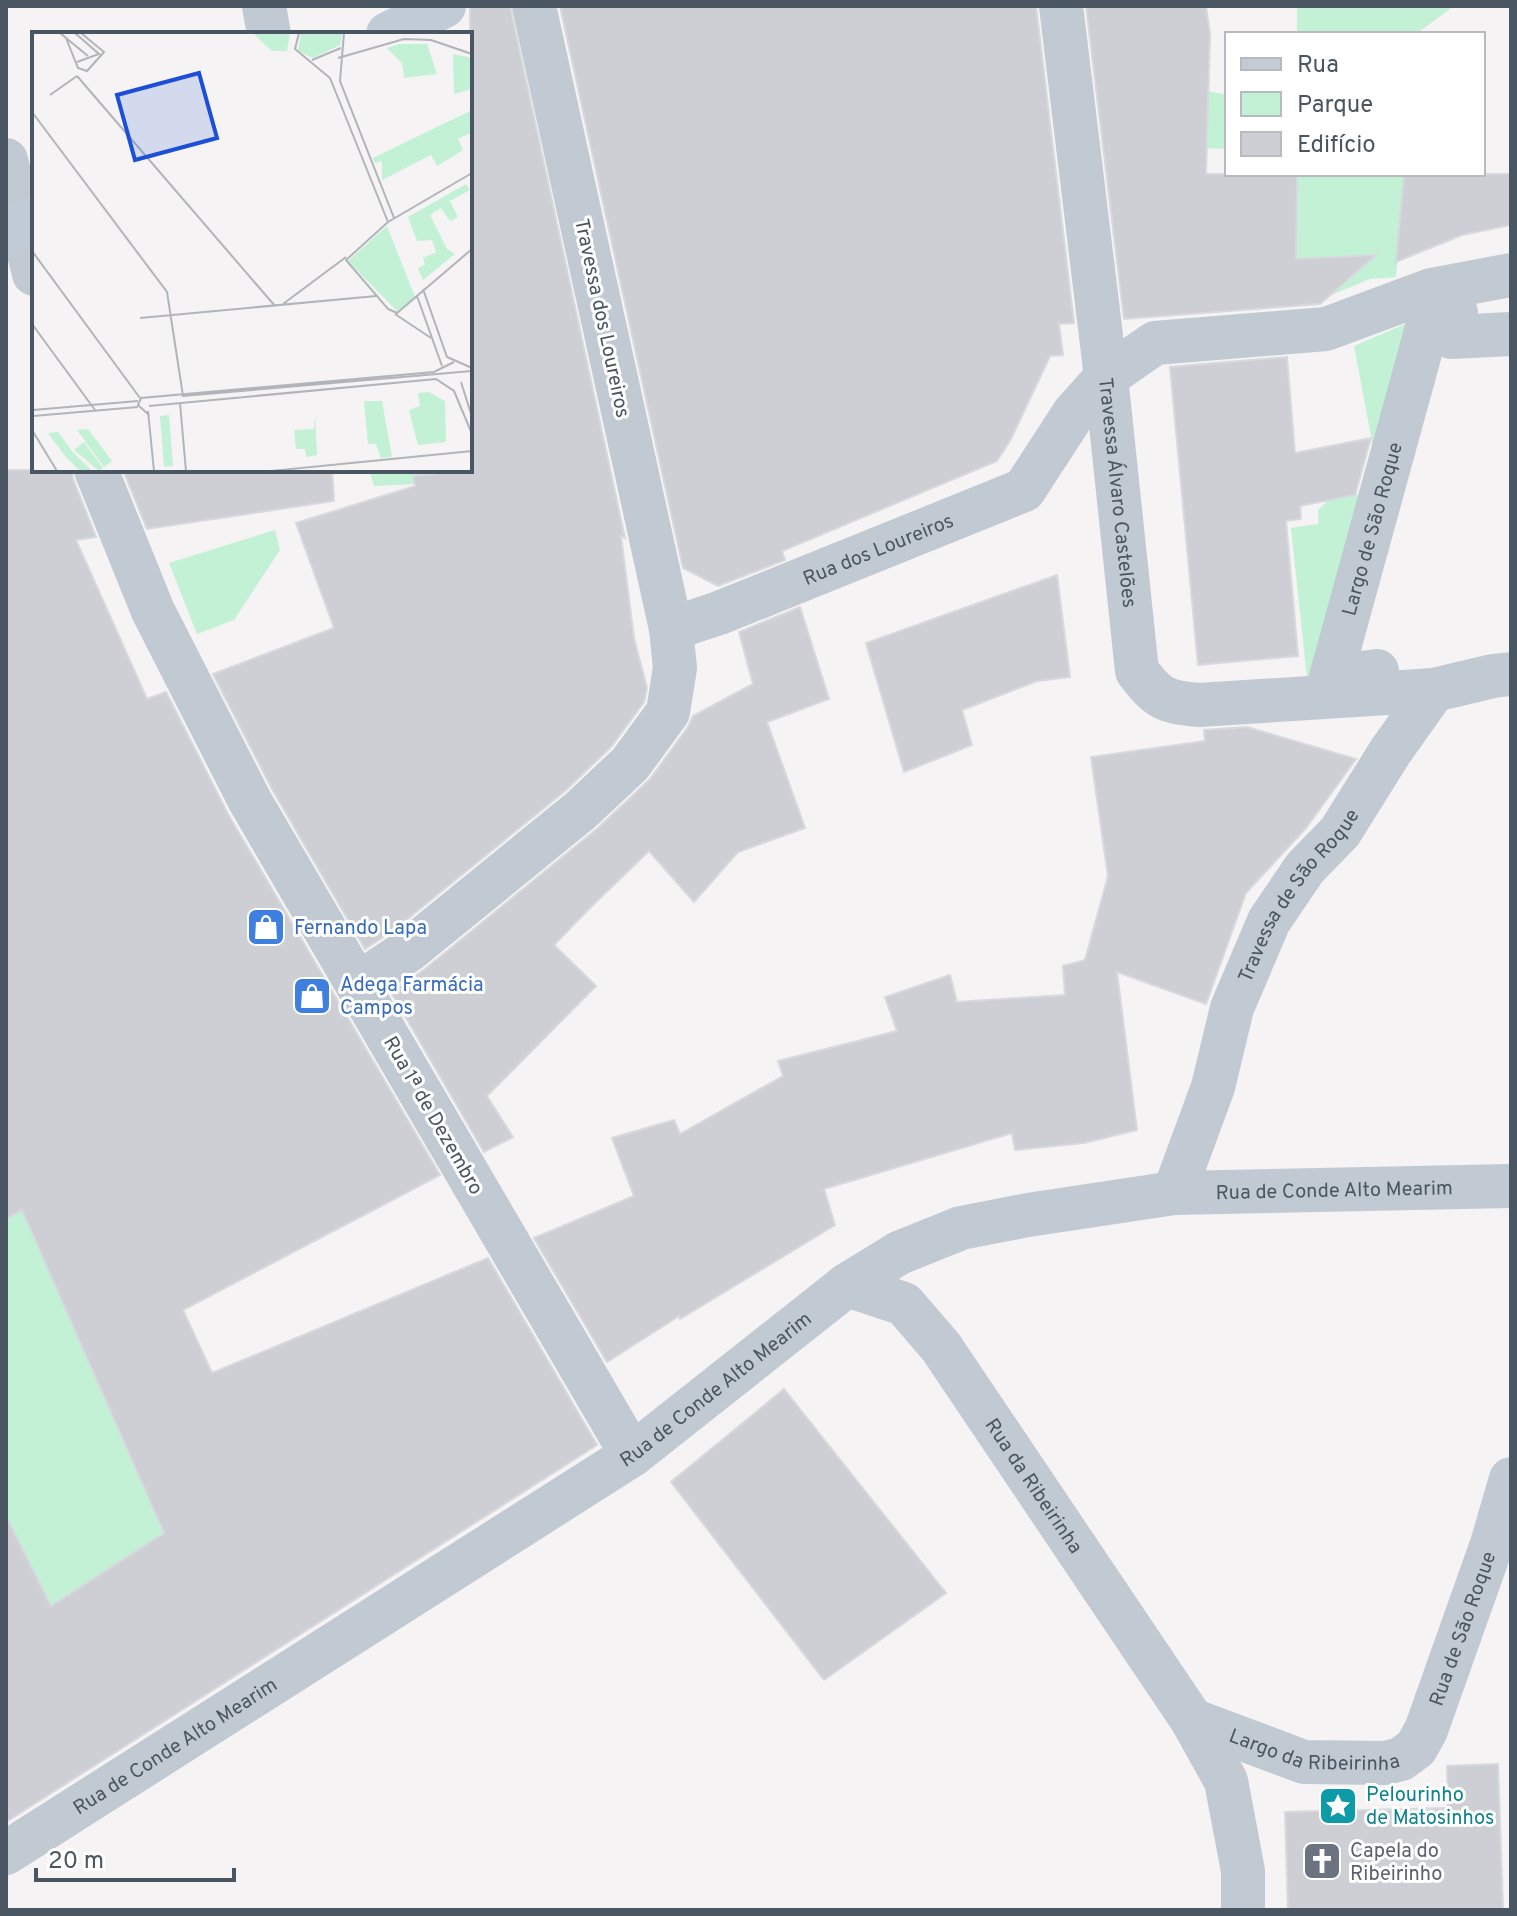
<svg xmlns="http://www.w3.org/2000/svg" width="1517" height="1916" font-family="Overpass,sans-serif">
<rect width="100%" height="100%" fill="#f5f3f3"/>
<path fill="#c3f1d5" d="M1297,6h157l-38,28h-119z
M1208,91l19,4v54l-20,-1z
M1297,174h107l-8,103 -26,2 -41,17 -1,-39 -32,2z
M1431,313l-100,364 -24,1 -16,-150 27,-4v-14l11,-10 52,-11 -27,-143z
M369,470h82l-37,6 1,8 -41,2z
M275,530l5,20 -46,70 -37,14 -28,-71z
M146,1135l-56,129 -37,17 110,252 -74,49 33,166 -116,-231v-298z"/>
<path fill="#cdcfd5" stroke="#d7d9de" stroke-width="2" d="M470,6h40l115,532 -4,-2 13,102 13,50 -3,14 -33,45 -46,44 -171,139 -29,19 -93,-160 -59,-115 121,-46 -38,-105 119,-37 -2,-10 57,-6z
M560,6h476l38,317 -15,1 4,31 -13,1 -39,83 -14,22 -215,90 3,9 -67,26 -35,-18z
M1086,6h120l4,28 -4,140h91l-1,85 80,-4 -56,49 -196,15z
M1404,174h107v51l-49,10 -66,27z
M1287,357l8,96 76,-15 -16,57 -55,11 1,13 -15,2 12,135 -100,9 -28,-298z
M6,470h66l1,9 23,58 -20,3 71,159 19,-7 62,122 212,361 -257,135 29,63 276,-115 109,187 -591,377v-306l45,90 113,-73 -142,-323 -16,9z
M123,470h209l2,31 -187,28z
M1057,575l13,102 -33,4 -75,29 10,35 -68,27 -38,-129z
M800,607l29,92 -62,23 38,106 -67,24 -44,50 -45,-51 -56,54 -39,40 42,41 -109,110 26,41 -29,15 -93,-160 34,-23 173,-141 52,-49 38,-52 5,-11 60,-32 -14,-52z
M1247,727l109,32 -50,69 -60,65 -40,111 -89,-32 20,158 -53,13 -69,7 -3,-17 -188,56 11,36 -155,94 -1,-3 -72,46 -73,-124 100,-42 -22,-58 62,-18 6,14 103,-58 -5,-15 119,-30 -12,-34 65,-22 7,27 108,-7 -2,-29 22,-6 23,-84 -17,-119 114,-16 -1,-11z
M784,1389l162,204 -122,87 -153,-198z
M1498,1764l5,146h-215l-3,-98 163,-4 -1,-42z"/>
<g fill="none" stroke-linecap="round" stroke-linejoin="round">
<g stroke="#c1cad2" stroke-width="44">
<path d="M264,6l5,28"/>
<path id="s1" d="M1061,6l45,371 31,294c21,28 28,31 62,34l235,-15 59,-14 18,-2"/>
<path d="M6,160l28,114"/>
<path d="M96,470l57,141 97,190 382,654"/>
<path id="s2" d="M671,629l48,-16 305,-123 50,-77 32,-36 49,-34 171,-14 105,-39 80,-15"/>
<path id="s3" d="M1377,671l-46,6 100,-364h25l-5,24 60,-3"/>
<path d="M358,984l51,-34 172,-140 49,-46 38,-52 7,-44 -4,-39 -137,-623"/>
<path id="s4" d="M1174,1193l39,-106 19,-79 37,-87 36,-53 35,-36 50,-80 44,-62"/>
<path id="s5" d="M847,1285l57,19 37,43 251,373 34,61 17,90v39"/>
<path id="s6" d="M1192,1720l112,42 82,1 15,-4 15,-11 10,-18 66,-186 19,-65"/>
<path id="s7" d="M6,1853l626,-398 215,-170 52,-32 62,-25 67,-13 146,-22 337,-7"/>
</g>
<path stroke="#c1cbd6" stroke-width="44" d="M388,34l56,-28
M6,233l28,-15"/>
</g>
<defs>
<symbol id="shop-square" viewBox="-11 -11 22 22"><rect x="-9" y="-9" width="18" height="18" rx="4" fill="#3f7fe0" stroke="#fff"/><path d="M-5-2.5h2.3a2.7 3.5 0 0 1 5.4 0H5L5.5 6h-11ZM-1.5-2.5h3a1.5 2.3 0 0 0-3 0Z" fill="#fff"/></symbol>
<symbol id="sight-square" viewBox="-11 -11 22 22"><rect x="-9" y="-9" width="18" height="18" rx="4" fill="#0f9aa8" stroke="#fff"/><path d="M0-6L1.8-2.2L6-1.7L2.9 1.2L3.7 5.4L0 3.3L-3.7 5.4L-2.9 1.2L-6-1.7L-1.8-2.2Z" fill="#fff"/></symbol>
<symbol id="church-square" viewBox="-11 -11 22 22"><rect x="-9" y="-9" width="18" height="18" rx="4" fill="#6b7280" stroke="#fff"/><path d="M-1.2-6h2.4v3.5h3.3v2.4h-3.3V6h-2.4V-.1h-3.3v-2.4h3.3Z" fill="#fff"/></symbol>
</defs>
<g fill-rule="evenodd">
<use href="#shop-square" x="244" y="905" width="44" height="44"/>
<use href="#shop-square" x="290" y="974" width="44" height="44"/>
<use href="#sight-square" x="1316" y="1784" width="44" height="44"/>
<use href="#church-square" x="1300" y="1839" width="44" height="44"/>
</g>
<g text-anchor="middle" stroke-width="6" stroke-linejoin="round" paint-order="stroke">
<g font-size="20" fill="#4a5661" stroke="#fff">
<text transform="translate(603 318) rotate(78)" y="7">Travessa dos Loureiros</text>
<text dy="7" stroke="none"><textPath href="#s1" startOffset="490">Travessa Álvaro Castelões</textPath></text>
<text dy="7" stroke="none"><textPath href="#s3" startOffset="200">Largo de São Roque</textPath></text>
<text dy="7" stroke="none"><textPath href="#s2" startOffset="222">Rua dos Loureiros</textPath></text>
<text dy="7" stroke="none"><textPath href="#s4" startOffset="326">Travessa de São Roque</textPath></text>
<text transform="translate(434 1115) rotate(60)" y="7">Rua 1ª de Dezembro</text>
<text dy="7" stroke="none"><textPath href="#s7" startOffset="1520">Rua de Conde Alto Mearim</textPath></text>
<text dy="7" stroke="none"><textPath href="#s7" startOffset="848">Rua de Conde Alto Mearim</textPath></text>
<text dy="7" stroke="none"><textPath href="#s5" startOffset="284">Rua da Ribeirinha</textPath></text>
<text dy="7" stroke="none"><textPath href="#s6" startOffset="364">Rua de São Roque</textPath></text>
<text dy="7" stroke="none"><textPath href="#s6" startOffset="128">Largo da Ribeirinha</textPath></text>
<text dy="7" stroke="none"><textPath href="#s7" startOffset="200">Rua de Conde Alto Mearim</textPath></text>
</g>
<g font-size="20" fill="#366cbe" stroke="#fff" text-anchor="start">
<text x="294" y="934">Fernando Lapa</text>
<text x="340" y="991">Adega Farmácia<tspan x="340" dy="23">Campos</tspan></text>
</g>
<g font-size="20" fill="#0d838f" stroke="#fff" text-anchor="start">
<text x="1366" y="1801">Pelourinho<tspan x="1366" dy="23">de Matosinhos</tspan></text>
</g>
<g font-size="20" fill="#5b616d" stroke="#fff" text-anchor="start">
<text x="1350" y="1857">Capela do<tspan x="1350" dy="23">Ribeirinho</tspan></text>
</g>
</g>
<g transform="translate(32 32)">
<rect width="440" height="440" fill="#f5f3f3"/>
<path d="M221,1h37l-3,18h-15zM269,1h41l-2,12 -27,13 -15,-7zM367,12h28l10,30 -33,4 -2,-15 -15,-15zM421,22l19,4v31l-18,5zM440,78v22l-14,7 5,11 -26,16 -6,-11 -49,25v-19l-7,2 -2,-5zM434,152l4,6 -20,11 8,16 -8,4 -9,-13 -11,7 17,34 8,5 -32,26 -5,-12 7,-3 -2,-7 13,-6 -4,-12 -15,1 -9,-24zM355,194l28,71 -18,14 -49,-50zM397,360l16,9 1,41 -28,3 -9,-35 11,-4 -2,-13zM332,369h18l10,56 -11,1 -5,-14h-8zM137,383l4,51 -9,1 -4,-51zM283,383l2,40 -11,2 -1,-8h-9l-2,-19 20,-1zM56,397l24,32 -8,6 -27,-37zM26,400l14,19 20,20h-12l-15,-15 -17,-23zM52,410l19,26 -4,3 -25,-21z" fill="#c3f1d5"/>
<path fill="none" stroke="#b1b4b9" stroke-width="2" d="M28,1l28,23M43,1l24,21 -22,8M267,1l-4,16 35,29 58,144M312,1l-4,48 54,137M34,6l12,30 9,3 17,-19 -23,-19M306,26l66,-19 27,1 41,14M280,28l29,-12M45,44l198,230M18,63l27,-19M0,80l135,180 16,104 289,-25M440,141l-84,49 -42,38 42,49 9,4 75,-64M0,219l108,147M391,257l24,68 25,11M385,264l25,70M251,272l63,-47M363,282l36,24M108,286l236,-22M0,292l63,86M429,350l11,35M148,371l6,68M117,374l287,-27 18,12 18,43M1,378l105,-9M116,379l6,60M117,383l-11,-10 3,-7 293,-26 20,-10M1,384l105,-9M0,398l25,41M239,439l201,-20"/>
<path fill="#1d4ed8" fill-opacity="0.15" stroke="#1d4ed8" stroke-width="4" d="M167,41l18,65 -82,22 -18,-65z"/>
<rect width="440" height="440" fill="none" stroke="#4a5661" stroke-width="4"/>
</g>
<rect width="1517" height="1916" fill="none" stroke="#4a5661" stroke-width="16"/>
<rect x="1225" y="32" width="260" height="144" fill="#ffffff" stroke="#b7bbc0" stroke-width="2"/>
<rect x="1241" y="58" width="40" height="12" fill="#c1cbd6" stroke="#b7bbc0" stroke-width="2"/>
<text x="1297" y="72" font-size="24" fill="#4a5661">Rua</text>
<rect x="1241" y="92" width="40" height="24" fill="#c3f1d5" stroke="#b7bbc0" stroke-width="2"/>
<text x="1297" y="112" font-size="24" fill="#4a5661">Parque</text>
<rect x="1241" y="132" width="40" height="24" fill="#cdcfd5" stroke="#b7bbc0" stroke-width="2"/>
<text x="1297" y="152" font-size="24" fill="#4a5661">Edifício</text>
<path d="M36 1868v12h198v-12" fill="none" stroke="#4a5661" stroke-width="4"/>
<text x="48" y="1868" font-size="24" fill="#4a5661" stroke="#ffffff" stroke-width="6" paint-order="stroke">20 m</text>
</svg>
